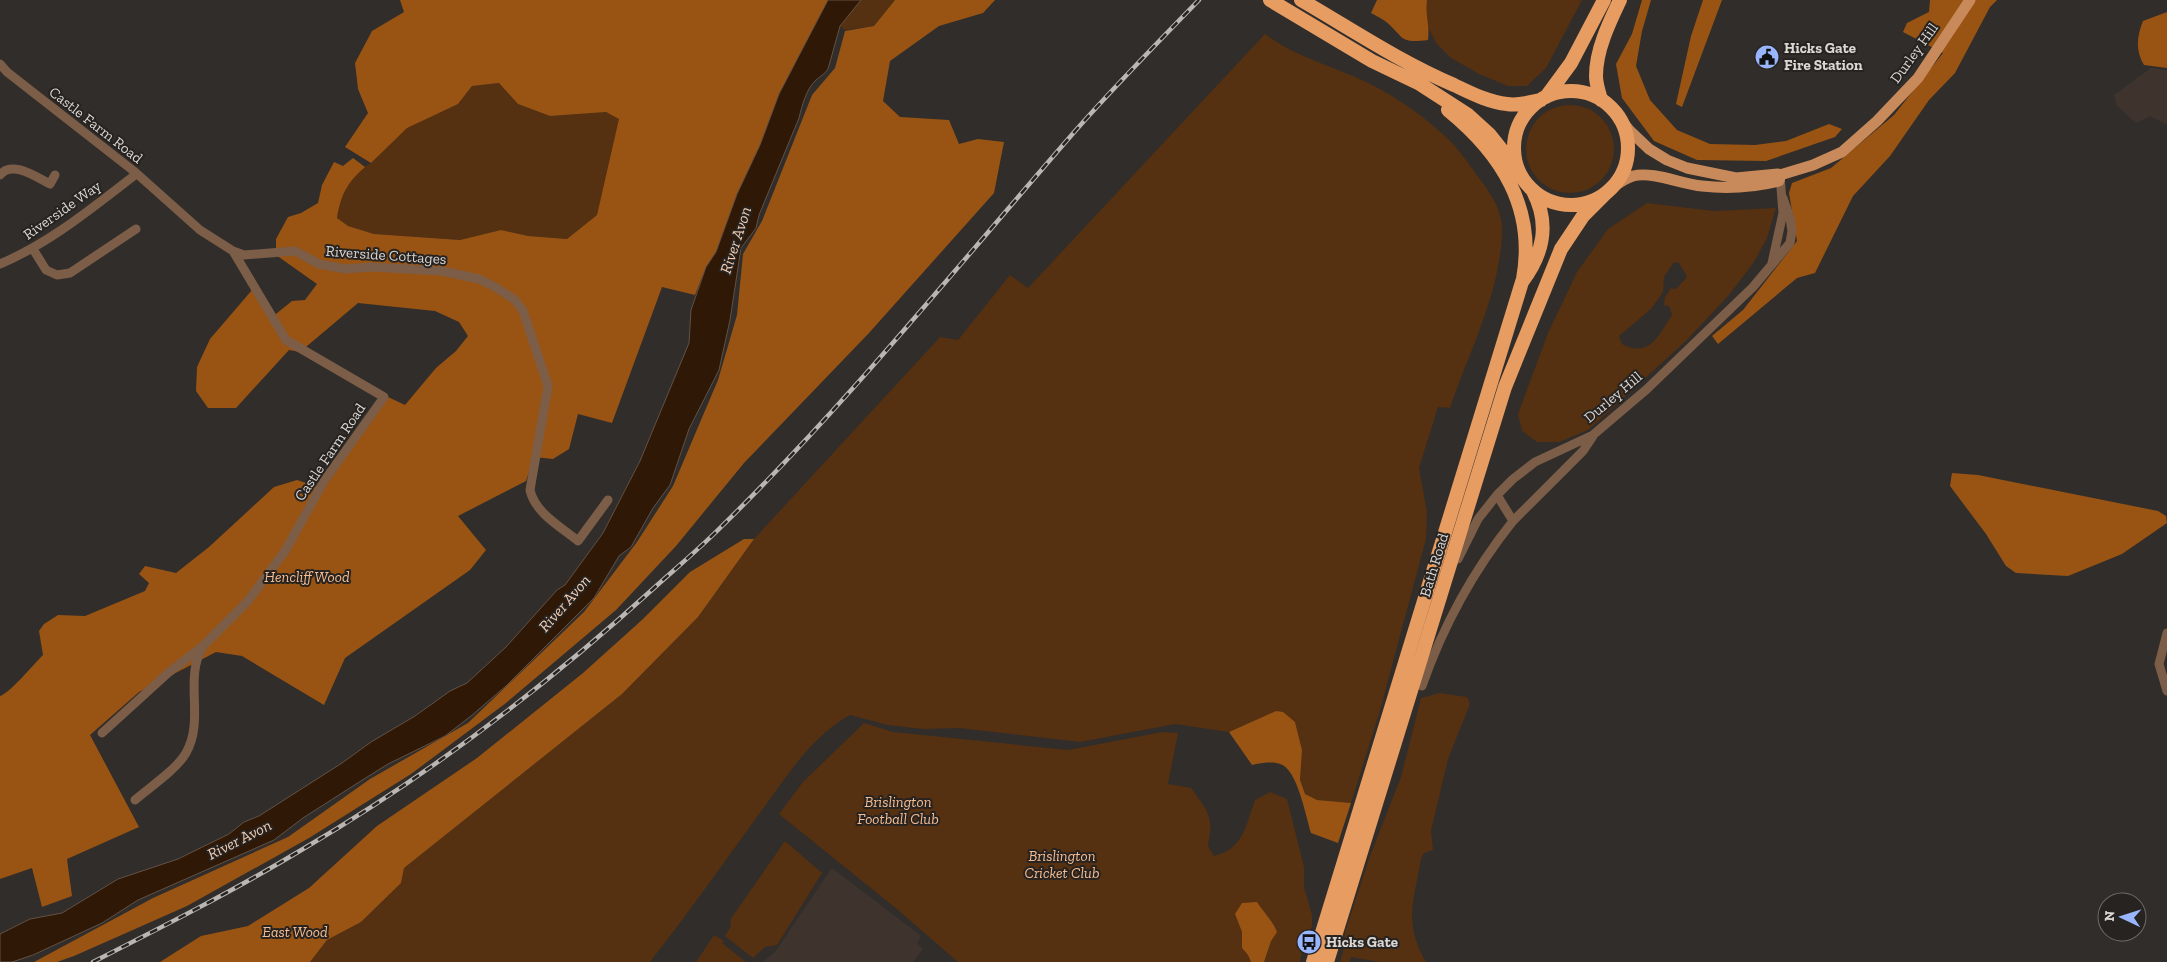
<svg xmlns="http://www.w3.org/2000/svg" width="2167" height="962" font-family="'Zilla Slab',serif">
<rect width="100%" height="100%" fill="#312d2a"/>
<path fill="#3e342d" d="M2151,68l16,2v55l-17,-9 -14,7 -19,-17 -3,-11z
M832,868l89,68 -4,7 6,6 -10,13h-150l12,-10z"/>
<path fill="#553011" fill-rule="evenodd" d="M861,0h34l-21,26 -29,4 -5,-4z
M1427,0h155l-36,68 -19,18h-19l-29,-12 -28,-16 -15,-15 -7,-14 -4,-14z
M1265,34c10,7 21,14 32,19 30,14 62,23 90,40 23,14 45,30 63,48 10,10 18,22 26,33 14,18 28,37 26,61 -3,61 -33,117 -52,173l-12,-1 -19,61 8,44 -1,27 -47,175 -28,89 -35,-3 -11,-6 -5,-14 2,-30 -7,-28 -19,-11 -47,21 -54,-8 -95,18 -121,-14 -36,1 -35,-4 -38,-10c-43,24 -67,68 -96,106 -34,47 -68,95 -104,141h-340l17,-22 34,-18 40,-39 3,-15 218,-174 76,-77 56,-78 186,-202 18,3 52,-65 18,13z
M499,83l19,21 32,12 56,-4 14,7 -23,96 -30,24 -39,-3 -27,-6 -40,10 -87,-6 -26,-8 -11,-8c3,-23 13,-44 34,-55l36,-36 51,-23 14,-18z
M1526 149a44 44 0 1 1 88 0a44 44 0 1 1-88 0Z
M1647,203l67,8 62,-3 -9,30 -13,24 -25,33 -42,45 -99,90 -29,12h-22l-15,-11 -4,-17 30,-81 29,-61 31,-43zM1674,262l5,1 8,14 -11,12 -5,-1 -6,9 -1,8 5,1 3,9c-13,19 -22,44 -50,29l-3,-8 32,-27 12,-17 1,-15z
M1440,693l27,4 3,7 -22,55 -17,72 2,19 -9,3 -3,6c-7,42 -18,63 5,103h-46l-29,-5 -1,5h-10l4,-14 1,-16 25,-76 31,-79 20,-79z
M864,723l29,9 175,18 94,-18 16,1 -10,51 23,4c17,24 23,27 17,58l6,10c30,-8 31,-29 41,-56l15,-8 17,7 17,68v20l8,28v11l-10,22 -2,14h-36l7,-21 2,-18 -7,-7 -31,-2 7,18v16l6,7 3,7h-293l-60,-52 -119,-96 24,-32z
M785,841l37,32 -45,72 -12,2 -12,11 -28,-22 6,-10 -1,-6z
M714,935l10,6 -2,2 24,19h-50z"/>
<path fill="#995413" d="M400,0h428l-49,94 -19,51 -23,49 -21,58 -10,15 -11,28 -33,-8 -50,136 -34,-9 -9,35 -16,10 -19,-2 -8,24 -68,35 28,34 -16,20 -125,88 -21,47 -82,-49 -26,-4 -77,40 -49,43 49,92 -72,32 5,37 -30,11 -10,-39 -32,11v-183c10,-3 33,-31 43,-41l-4,-24 5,-7 14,-9 27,1 60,-25 4,-8 -10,-9 6,-8 31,7 33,-26 65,-60 23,-7 25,8 66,-91 17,8 31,-37 20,-17 12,-15 -9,-14 -24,-11 -77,-8 -58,49 -11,-2 -53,58h-28l-12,-17 1,-24 13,-28 42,-49 19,28 21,-17 13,-1 12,-16 -41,-29v-16l12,-22 13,-4 17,-10 4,-18 12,-23 9,4 10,-8 12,9c-18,16 -24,27 -28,51l11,8 26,8 86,6 41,-10 27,6 39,3 30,-24 22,-96 -13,-7 -56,4 -32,-12 -19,-21 -27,3 -14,18 -51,24 -36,35 -26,-16 23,-34 -10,-24 -3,-26 17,-32 32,-19z
M895,0h100l-12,13 -44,13 -49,35 -7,40 17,16 49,3 10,24 19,-5 26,3 -10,51 -125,140 -125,130 -68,83 -60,64 -110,93 -95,71 -102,64 -122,68 -113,50 -17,6h-23l119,-64 135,-61 82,-58 98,-56 116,-111 53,-70 36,-56 45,-106 19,-65 6,-61 19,-33 50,-126 23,-27 10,-37 29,-5z
M1377,0h50c-2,17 3,24 1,40 -30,4 -23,-3 -43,-19 -4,-3 -9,-5 -14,-8z
M1642,0h9l-9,31 -6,35 14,34 27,30 33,14 45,1 31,-4 43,-17 13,5 -7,8 -69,24 -69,-1 -43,-19 -32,-43 -6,-34 16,-30z
M1703,0h19l-40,107 -6,-3 15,-68z
M1930,0h67l-7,7 -35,66 -26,27 -39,56 -37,40 -38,77 -18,5 -79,66 -6,-8 31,-26 54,-69 -8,-48 3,-10 39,-15 63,-53 49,-62 -40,-21 4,-9 22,-11z
M2167,12v56l-23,-3c-9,-15 -7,-29 -1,-44z
M1952,473l26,2 180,36 8,5 1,7 -45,31 -54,22 -52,-3 -10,-7 -20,-32 -36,-48z
M744,539h10l-56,78 -76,77 -218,174 -3,15 -40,39 -34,18 -17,22h-150l41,-26 47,-10 61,-38 68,-62 100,-68 106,-85 60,-54 47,-47z
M1276,711l7,1 12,10 7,28 -2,30 5,14 12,6 34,3 -13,40 -27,-10c-5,-16 -14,-65 -31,-69 -9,-3 -19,-1 -28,1l-23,-33z
M1257,902c7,11 16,19 20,30l-6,9 -7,21h-13l-3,-7 -6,-7v-16l-7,-18 7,-11z"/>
<path fill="#2f1806" stroke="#625144" d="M828,0h33l-21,26 -12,43c-4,6 -8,7 -12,11 -10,9 -14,26 -17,38l-40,97 -3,13 -15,20 -11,72 -11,50 -30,59 -19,56 -17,23 -22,39 -12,9 -25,42 -87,87 -36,31 -26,20 -57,28 -32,20 -53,34 -29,22 -136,60 -36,23 -69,32 -21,7h-12v-28l30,-15 32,-6 56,-34 60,-20 51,-25 15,-12 15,-6 83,-53 29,-21 44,-26 35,-25 17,-8 39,-36 51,-57 8,-5 38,-52 37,-72 49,-118 2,-33 15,-43 10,-15 21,-58 23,-49 19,-51z"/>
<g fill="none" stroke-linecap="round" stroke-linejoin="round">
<path stroke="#7c5d47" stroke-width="9" d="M0,64l7,8 128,100 65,58 33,21 53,89 98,57 -60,84 -39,70 -38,51 -44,44 -35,27 -66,60
M0,175c12,-15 36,2 50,9l5,-9
M33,249l13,21 11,5 13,-2 66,-44
M233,251l11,4 51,-4 24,13 26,5 26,-2 71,4 37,8 16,8 20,13 8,11 25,75 -18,104c5,23 31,37 48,51l30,-41
M1772,263l11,-50 -3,-37
M0,264c50,-21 92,-56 135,-89v-3
M1497,495l16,26
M1458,559l20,-40 19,-24 16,-16 22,-17 58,-27 54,-46 106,-102 37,-44 2,-12 -2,-13 -7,-20
M2167,633l-8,31 8,27
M1422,686c21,-60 51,-115 91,-165l70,-70 10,-15
M135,800c15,-13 41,-30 51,-47 19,-33 -2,-73 16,-105"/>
<path stroke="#c88a5b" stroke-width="11" d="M1617,115l12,15 20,19 18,11 20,8 49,10 42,-4 2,1 33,-10 29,-13 35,-31 41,-43 52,-78
M1613,187c6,-4 13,-9 20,-11 20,-5 48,8 69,10 25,3 52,1 77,-5l1,-4"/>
<path stroke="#e79c62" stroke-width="14" d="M1270,0l102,61 48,23 48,31 22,20 28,35
M1301,0c50,29 99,62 153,85 17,8 34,17 53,19 12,2 23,-2 34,-4
M1514 148a57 57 0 1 1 114 0a57 57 0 1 1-114 0Z
M1546,97l25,-34 33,-63
M1601,100c-2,-8 -5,-16 -5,-24 0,-26 13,-53 24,-76
M1448,110c54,44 88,98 75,169
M1313,962l209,-680c22,-29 28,-58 11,-91
M1327,962l178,-575 56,-138 22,-33 22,-22"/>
<defs>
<path id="rail" d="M93,962c71,-36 142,-72 210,-113 126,-74 243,-163 351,-261 22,-20 45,-39 66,-60 128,-125 239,-264 356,-398 40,-45 81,-87 123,-130"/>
</defs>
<use href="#rail" stroke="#b9b6b3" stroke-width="4.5"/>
<use href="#rail" stroke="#272320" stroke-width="2.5" stroke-dasharray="8" stroke-linecap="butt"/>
</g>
<defs>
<symbol id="civic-disc" viewBox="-11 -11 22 22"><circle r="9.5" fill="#99b5fd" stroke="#272320"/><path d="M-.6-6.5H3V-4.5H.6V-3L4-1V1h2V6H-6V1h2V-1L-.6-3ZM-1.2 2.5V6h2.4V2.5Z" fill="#111"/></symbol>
<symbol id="bus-disc" viewBox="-11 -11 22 22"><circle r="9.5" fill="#99b5fd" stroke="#272320"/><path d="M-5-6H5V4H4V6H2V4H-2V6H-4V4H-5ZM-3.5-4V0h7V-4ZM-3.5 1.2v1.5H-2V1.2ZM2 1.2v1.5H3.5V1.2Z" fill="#111"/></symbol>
</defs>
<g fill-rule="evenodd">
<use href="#civic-disc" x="1753" y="43" width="28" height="28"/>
<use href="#bus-disc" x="1295" y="928" width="28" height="28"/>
</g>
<g text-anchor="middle" stroke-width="4" stroke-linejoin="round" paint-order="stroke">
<g font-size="15" font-weight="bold" fill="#dad7d5" stroke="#272320" text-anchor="start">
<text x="1784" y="53">Hicks Gate<tspan x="1784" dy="17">Fire Station</tspan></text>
<text x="1326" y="947">Hicks Gate</text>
</g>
<g font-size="15" fill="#dad7d5" stroke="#272320">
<text transform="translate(1914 53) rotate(-54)" y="5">Durley Hill</text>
<text transform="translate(96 125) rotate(38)" y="5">Castle Farm Road</text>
<text transform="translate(62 210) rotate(-35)" y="5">Riverside Way</text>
<text transform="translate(386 255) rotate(4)" y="5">Riverside Cottages</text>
<text transform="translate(1613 397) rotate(-40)" y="5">Durley Hill</text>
<text transform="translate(330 452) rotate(-56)" y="5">Castle Farm Road</text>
<text transform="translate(1434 565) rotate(-73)" y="5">Bath Road</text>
</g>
<g font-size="15" font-style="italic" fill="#f7bd92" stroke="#272320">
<text x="307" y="582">Hencliff Wood</text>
<text x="898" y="807">Brislington<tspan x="898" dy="17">Football Club</tspan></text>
<text x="1062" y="861">Brislington<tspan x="1062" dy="17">Cricket Club</tspan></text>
<text x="295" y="937">East Wood</text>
</g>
<g font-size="16" font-style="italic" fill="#f4cdb1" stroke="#272320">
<text transform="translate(735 240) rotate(-72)" y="6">River Avon</text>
<text transform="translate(564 603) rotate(-49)" y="6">River Avon</text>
<text transform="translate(239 839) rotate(-27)" y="6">River Avon</text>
</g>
</g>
<g transform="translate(2122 917) rotate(274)"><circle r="24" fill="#272320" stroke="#6f6b68"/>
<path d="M0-4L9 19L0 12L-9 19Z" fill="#99b5fd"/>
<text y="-8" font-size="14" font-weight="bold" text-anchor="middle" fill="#dad7d5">N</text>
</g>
</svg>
